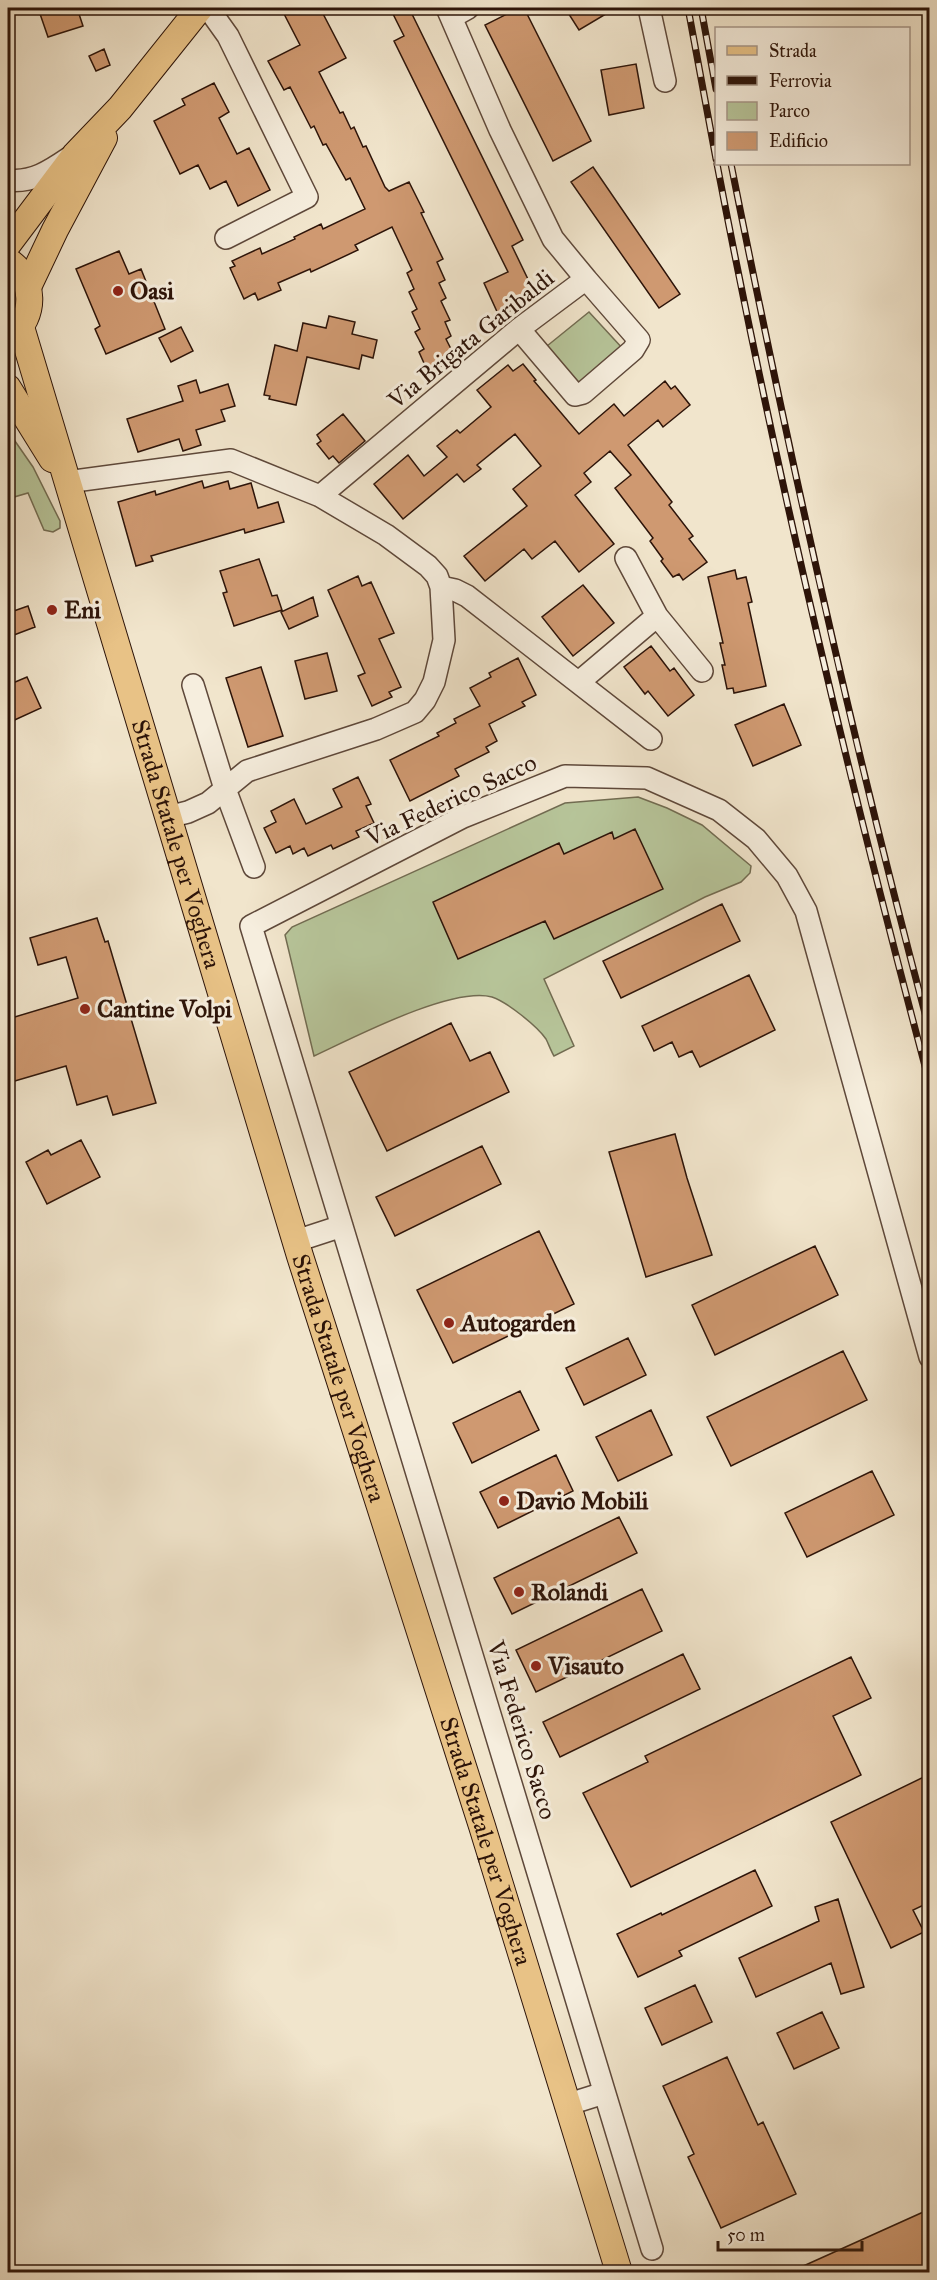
<svg xmlns="http://www.w3.org/2000/svg" width="937" height="2280" font-family="'IM FELL Great Primer',serif">
<rect width="100%" height="100%" fill="#f1e5cc"/>
<filter id="stains"><feTurbulence type="fractalNoise" baseFrequency=".00333" numOctaves="4"/><feColorMatrix values="0 0 0 0 .2 0 0 0 0 .09 0 0 0 0 .02 0 0 0 .5 -.17"/></filter>
<radialGradient id="worn" r=".72"><stop offset=".6" stop-color="#630" stop-opacity="0"/><stop offset="1" stop-color="#630" stop-opacity=".3"/></radialGradient>
<path fill="#b7c59a" stroke="#726c52" stroke-width="1.5" d="M589,312l35,38 -42,38 -35,-42z
M8,431l25,36 27,54v7l-7,4 -9,-2 -16,-37 -14,4 -6,-11z
M638,797l29,11 35,17 49,41 -1,7 -9,9 -36,15 -161,82 30,67 -20,10c-3,-5 -5,-11 -8,-17 -9,-13 -39,-37 -54,-42 -40,-11 -139,41 -178,59l-29,-121 7,-8 273,-124z"/>
<path fill="#cf9971" stroke="#2d1409" stroke-width="1.5" d="M38,8h39l6,18 -35,11z
M281,8h39l26,50 -27,14 21,41 3,-1 8,17 3,-2 9,20 3,-1 19,41 4,4 20,-9 15,30 -3,1 22,46 -6,3 8,18 -6,3 7,15 -5,3 9,19 -5,2 6,14 -5,3 10,20 -28,13 -9,-20 5,-3 -9,-17 5,-3 -8,-17 5,-3 -8,-17 5,-3 -7,-16 5,-3 -20,-43 -37,18 3,5 -47,22 -1,-3 -32,14 3,7 -23,10 -3,-7 -11,6 -14,-31 5,-2 -3,-5 28,-13 2,6 33,-15 -1,-2 27,-13 2,5 42,-20 -15,-31 -4,2 -20,-36 -3,1 -9,-19 -3,2 -21,-41 -6,3 -16,-29 32,-16z
M390,8h19l114,232 -11,6 25,52 -38,18 -15,-33 24,-11 -114,-231 10,-5z
M519,8h5l67,133 -38,20 -68,-136z
M565,8h51l-37,22z
M104,49l6,16 -14,6 -7,-15z
M636,64l8,44 -35,7 -8,-45z
M214,83l15,29 -10,6 18,36 12,-6 21,42 -32,16 -12,-25 -16,8 -12,-24 -18,9 -26,-53 31,-16 -3,-6z
M593,167l87,127 -21,14 -88,-126z
M119,251l10,23 12,-5 24,60 -59,25 -11,-25 5,-3 -24,-57z
M329,316l26,6 -3,12 25,6 -4,18 -11,-3 -3,14 -52,-12 -11,48 -27,-6 1,-3 -6,-1 11,-50 22,6 6,-28 23,5z
M181,327l12,24 -22,11 -12,-24z
M523,364l13,16 -2,1 45,53 35,-30 10,12 41,-35 6,8 4,-3 15,19 -27,22 -5,-7 -30,25 44,57 -3,3 24,31 -4,3 18,23 -24,18 -4,-6 -6,3 -12,-16 2,-2 -13,-18 3,-3 -38,-50 16,-13 -21,-24 -26,22 7,9 -16,13 39,49 -35,28 -24,-31 -23,18 -8,-10 -39,32 -21,-25 63,-50 -14,-17 28,-23 -26,-32 -38,31 4,4 -17,13 -7,-8 -54,45 -29,-35 34,-29 16,21 23,-19 -10,-11 20,-16 3,3 31,-26 -14,-17 31,-25 5,6z
M196,380l4,13 28,-9 7,22 -14,4 4,11 -29,9 5,15 -18,6 -4,-12 -41,13 -11,-33 56,-18 -5,-15z
M343,414l22,27 -26,22 -6,-7 -4,3 -12,-15 4,-3 -4,-6z
M202,481l2,7 24,-7 2,8 21,-6 7,25 20,-6 6,20 -39,11 -1,-4 -93,27 2,5 -17,5 -18,-64 37,-11 1,4z
M259,559l13,37 5,-1 5,15 -48,16 -11,-33 4,-1 -7,-21z
M735,570l2,9 9,-2 6,25 -4,1 18,83 -32,7 -1,-5 -6,1 -5,-24h3l-5,-22h3l-15,-66z
M358,576l4,10 9,-4 23,51 -15,6 22,48 -12,5 3,5 -20,9 -14,-30 7,-3 -37,-83z
M583,585l31,38 -41,33 -31,-39z
M313,597l5,19 -29,13 -8,-17z
M28,606l7,21 -21,8 -6,-22z
M651,646l19,25 4,-3 20,27 -26,21 -20,-25 -3,3 -21,-27z
M327,653l10,38 -32,8 -10,-38z
M518,658l18,37 -14,7 3,4 -36,18 8,17 -11,6 3,5 -34,17 4,7 -49,25 -20,-41 49,-24 -2,-3 19,-10 -2,-4 26,-13 -10,-18 21,-11 -2,-4z
M261,667l22,69 -35,11 -22,-69z
M27,677l14,31 -33,15v-38z
M784,704l17,41 -48,21 -18,-41z
M358,777l13,27 -5,2 8,17 -18,8 3,6 -26,12 -2,-4 -23,11 -4,-8 -11,6 -3,-8 -14,7 -12,-25 12,-6 -5,-11 23,-12 12,25 36,-17 -9,-18z
M635,829l28,60 -109,50 -9,-18 -87,38 -25,-57 126,-59 5,11 48,-22 2,7z
M722,904l18,37 -119,57 -18,-37z
M97,918l8,24 3,-1 48,162 -43,12 -6,-19 -30,9 -11,-39 -58,17v-64l70,-21 -12,-41 -28,8 -8,-27z
M749,975l26,55 -75,37 -8,-16 -13,6 -7,-15 -18,9 -12,-25z
M451,1023l19,38 20,-9 19,40 -122,59 -38,-79z
M675,1134l12,44 25,77 -66,22 -37,-125z
M81,1140l19,37 -53,27 -21,-42 22,-12 3,5z
M482,1146l19,38 -106,52 -19,-39z
M539,1231l35,73 -121,59 -36,-73z
M815,1246l23,49 -123,60 -23,-50z
M628,1338l18,37 -62,30 -18,-37z
M843,1351l24,49 -136,66 -24,-49z
M520,1391l19,39 -67,33 -19,-40z
M651,1410l21,45 -54,26 -22,-44z
M556,1455l17,36 -75,37 -18,-36z
M872,1471l22,44 -87,42 -22,-44z
M619,1517l18,36 -125,61 -18,-36z
M642,1589l20,42 -126,61 -20,-42z
M683,1654l17,35 -140,68 -17,-35z
M851,1657l20,41 -38,18 28,59 -230,112 -48,-94 65,-31 -3,-6z
M930,1774v128l-17,8 11,22 -33,16 -60,-126z
M755,1870l17,36 -93,45 3,5 -44,21 -21,-43 44,-21 1,2z
M838,1899l26,88 -23,7 -10,-31 -75,34 -17,-39 80,-37 -4,-14z
M695,1985l17,37 -50,23 -17,-37z
M822,2012l17,36 -45,21 -17,-36z
M727,2057l31,68 5,-3 33,72 -75,34 -33,-71 6,-3 -31,-68z
M930,2209v63h-140z"/>
<g fill="none" stroke-linecap="round" stroke-linejoin="round">
<defs>
<path id="minor" d="M208,8l20,28 79,161 -81,41
M649,8l16,73
M452,17l16,-9
M8,180c24,3 42,-9 61,-22
M519,329l56,66 8,-2 50,-43 6,-10 -53,-61
M67,482l164,-22 89,36 66,39 42,31 9,10 4,11 3,53 -10,42 -9,18 -10,12 -39,17 -129,42 -39,32 -20,9 -20,5
M320,496l199,-167 67,-50 -33,-40 -53,-109 -53,-122
M441,587l14,3 12,6 184,143
M657,616l45,55
M579,682l78,-66 -31,-58
M193,685l32,104 29,78
M296,1241l46,-15
M566,2105l38,-12
M652,2249l-401,-1323 212,-109 102,-41 82,2 72,32 37,29 31,37 19,35 124,446"/>
<g id="major">
<path d="M8,244l67,-89 45,-47 80,-100"/>
<path d="M8,261c27,18 29,55 2,76"/>
<path d="M28,287l27,-57 49,-92"/>
<path id="s1" d="M21,327l279,929 182,570 137,446"/>
<path d="M8,388l44,71"/>
</g>
</defs>
<use href="#minor" stroke="#5e483a" stroke-width="24"/>
<use href="#major" stroke="#2d1409" stroke-width="28"/>
<use href="#minor" stroke="#f6eede" stroke-width="21"/>
<use href="#major" stroke="#e8c286" stroke-width="26"/>
<defs>
<path id="rail" d="M688,8l28,151
M701,8l15,81
M717,164c59,309 132,617 213,921
M731,164c58,291 122,581 199,868"/>
</defs>
<use href="#rail" stroke="#2d1409" stroke-width="7"/>
<use href="#rail" stroke="#f6eede" stroke-width="4.5" stroke-dasharray="14" stroke-linecap="butt"/>
</g>
<g fill="#8f2418" stroke="#f6eede" stroke-width="2">
<circle cx="118" cy="291" r="6"/>
<circle cx="52" cy="610" r="6"/>
<circle cx="85" cy="1009" r="6"/>
<circle cx="449" cy="1323" r="6"/>
<circle cx="504" cy="1501" r="6"/>
<circle cx="519" cy="1592" r="6"/>
<circle cx="536" cy="1666" r="6"/>
</g>
<g text-anchor="middle" stroke-width="6" stroke-linejoin="round" paint-order="stroke">
<g font-size="24" font-weight="bold" fill="#2d1409" stroke="#f6eede" text-anchor="start">
<text x="130" y="299">Oasi</text>
<text x="64" y="618">Eni</text>
<text x="97" y="1017">Cantine Volpi</text>
<text x="461" y="1331">Autogarden</text>
<text x="516" y="1509">Davio Mobili</text>
<text x="531" y="1600">Rolandi</text>
<text x="548" y="1674">Visauto</text>
</g>
<g font-size="24" fill="#2d1409" stroke="#f6eede">
<text transform="translate(471 339) rotate(-39)" y="8">Via Brigata Garibaldi</text>
<text transform="translate(451 800) rotate(-25)" y="8">Via Federico Sacco</text>
<text dy="8" stroke="none"><textPath href="#s1" startOffset="540">Strada Statale per Voghera</textPath></text>
<text dy="8" stroke="none"><textPath href="#s1" startOffset="1098">Strada Statale per Voghera</textPath></text>
<text transform="translate(522 1730) rotate(73)" y="8">Via Federico Sacco</text>
<text dy="8" stroke="none"><textPath href="#s1" startOffset="1584">Strada Statale per Voghera</textPath></text>
</g>
</g>
<rect width="937" height="2280" fill="none" stroke="#f1e5cc" stroke-width="30"/>
<rect x="9" y="9" width="919" height="2262" fill="none" stroke="#2d1409" stroke-width="3"/>
<rect x="15" y="15" width="907" height="2250" fill="none" stroke="#2d1409" stroke-width="1.5"/>
<rect x="715" y="27" width="195" height="138" fill="#f6eede" stroke="#a69789" stroke-width="1.5"/>
<rect x="727" y="46" width="30" height="9" fill="#e8c286" stroke="#a69789" stroke-width="1.5"/>
<text x="769" y="57" font-size="18" fill="#2d1409">Strada</text>
<rect x="727" y="76" width="30" height="9" fill="#2d1409" stroke="#a69789" stroke-width="1.5"/>
<text x="769" y="87" font-size="18" fill="#2d1409">Ferrovia</text>
<rect x="727" y="102" width="30" height="18" fill="#b7c59a" stroke="#a69789" stroke-width="1.5"/>
<text x="769" y="117" font-size="18" fill="#2d1409">Parco</text>
<rect x="727" y="132" width="30" height="18" fill="#cf9971" stroke="#a69789" stroke-width="1.5"/>
<text x="769" y="147" font-size="18" fill="#2d1409">Edificio</text>
<path d="M718 2241v9h144v-9" fill="none" stroke="#2d1409" stroke-width="3"/>
<text x="727" y="2241" font-size="18" fill="#2d1409" stroke="#f6eede" stroke-width="4.5" paint-order="stroke">50 m</text>
<rect width="100%" height="100%" filter="url(#stains)"/>
<rect width="100%" height="100%" fill="url(#worn)"/>
</svg>
